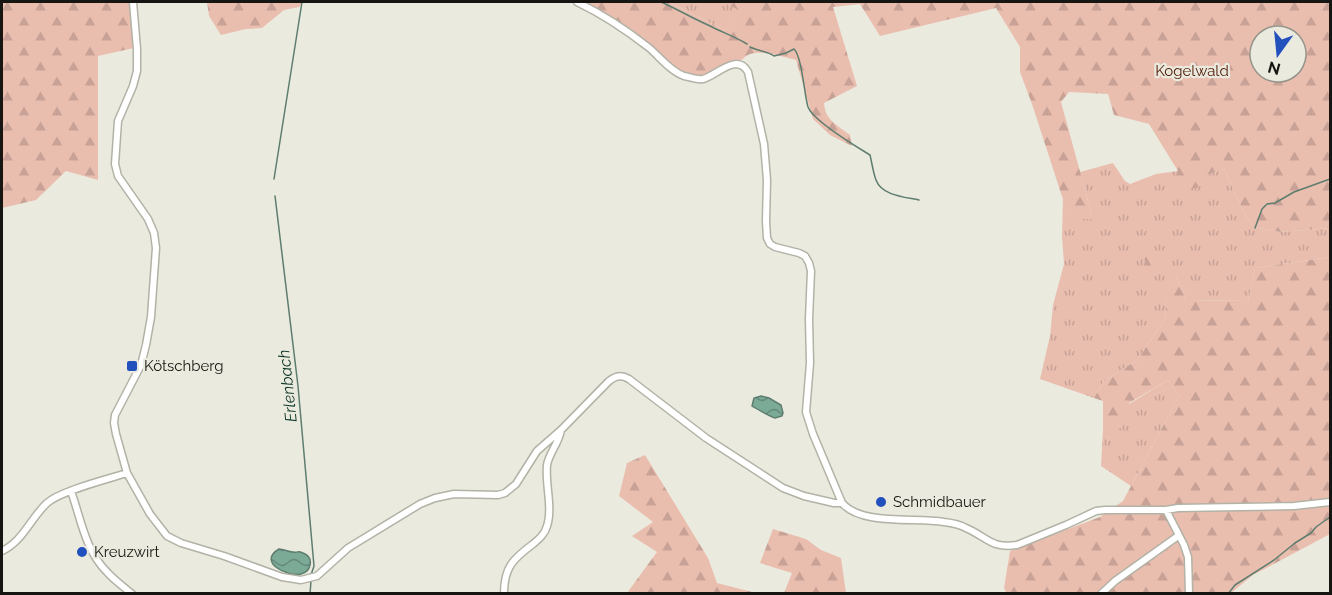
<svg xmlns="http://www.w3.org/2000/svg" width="1332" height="595" font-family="Raleway,sans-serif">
<defs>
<pattern id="grass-tufts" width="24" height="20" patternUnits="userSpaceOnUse" patternTransform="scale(1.5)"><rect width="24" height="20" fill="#eabeaf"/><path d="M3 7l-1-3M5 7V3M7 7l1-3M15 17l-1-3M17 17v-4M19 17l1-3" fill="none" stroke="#c8a296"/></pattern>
<pattern id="forest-firs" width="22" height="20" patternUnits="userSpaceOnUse" patternTransform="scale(1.5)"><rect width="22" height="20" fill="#eabeaf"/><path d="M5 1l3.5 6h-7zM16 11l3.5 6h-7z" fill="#c8a296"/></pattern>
<pattern id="water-waves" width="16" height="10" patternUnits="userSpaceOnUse" patternTransform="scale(1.5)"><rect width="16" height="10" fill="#7baa97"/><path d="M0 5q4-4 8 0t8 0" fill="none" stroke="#64897a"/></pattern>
</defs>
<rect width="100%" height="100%" fill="#ebeade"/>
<path fill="url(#grass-tufts)" d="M668,2h57l17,10 -17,18z
M1113,163l12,18 5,3 26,-10 22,-3 29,4 17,-6 19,42 10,16 27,5 50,-4v29l-75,11 -7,33 -62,-1 -10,-25 -8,7 2,7 -5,13 1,16 -29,42 -34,22 -9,16 -54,-19 10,-43 3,-31 11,-41 -2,-28 1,-39 6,20 24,2 -13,-47z
M1168,380l11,16 -48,90 -30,-20 2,-37 5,9 21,-34z"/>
<path fill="url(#forest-firs)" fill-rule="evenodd" d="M2,2h127l5,46 -36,8v124l-32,-9 -30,29 -34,8z
M207,2h96l-4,5 -15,3 -22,18 -16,1 -25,6 -12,-19z
M580,2h88l57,28 16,-18 -16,-10h605v226l-50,4 -27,-5 -10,-16 -19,-42 -17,6 -8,12 -15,4 -13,-4 7,-16 -29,-47 -35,-9 -6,-21 -39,-2 -8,10 32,117 -24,-1 -37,-114 -12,-32v-25l-24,-39 -116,28 -20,-32 -27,3 24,79 -33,17c1,17 13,22 26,32l2,11 -22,-11 -17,-16 -17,-59c-15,-3 -42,-14 -53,-1l-38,18 -22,-3zM1260,36h36v36h-36z
M1150,239l4,3 -2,6v23l-6,-4 -5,-25z
M1330,257v277l-77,41 -22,18 -224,1 -3,-6 6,-37 90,-34 23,-16 56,-105 -11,-16 -39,23 -1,19 -21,16 -4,-9v-28l-9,-3 9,-16 34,-22 29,-42 -1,-16 4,-13 -1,-7 1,-8 7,1 10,25 62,1 7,-33z
M645,455l63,103 9,25 39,10h-129l30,-41 -25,-16 21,-14 -34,-26 8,-33z
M773,529l33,10 15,11 20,8 5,35h-62l8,-20 -32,-10z"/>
<path fill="url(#water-waves)" stroke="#5d7d6f" stroke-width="1.5" d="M761,396l8,2 12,7 2,8 -1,3 -7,2c-4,-1 -20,-10 -23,-12l2,-8z
M279,549c5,0 9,3 14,3 7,1 3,-2 10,1 11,4 9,18 -2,21 -14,3 -44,-12 -22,-25z"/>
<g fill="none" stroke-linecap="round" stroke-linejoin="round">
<path stroke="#5d7d6f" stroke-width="1.5" d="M661,2c16,7 31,16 47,23 13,7 26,11 39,19
M750,47c8,4 17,4 24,9l12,-3 8,-4c8,8 10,44 14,58 5,14 49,40 62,48 2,8 3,17 6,25 6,16 29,17 43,20
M274,179l28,-177
M275,196l23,190 16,180 -3,9
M1255,228l7,-19 5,-5 8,-1 19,-11 36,-13
M310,594l1,-13
M1228,594l7,-9 39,-25 21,-17 16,-10 5,-6 14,-10"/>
<defs>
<path id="minor" d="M133,2l4,47v22l-4,15 -15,35 -3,43 3,12 30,43 6,14 2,15 -5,69 -5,28 -5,20 -26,50 -1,8 2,11 11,39 23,41 17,22 14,7 43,13 58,21 19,3 16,-4 31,-28 72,-44 15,-6 19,-4 44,1 7,-2 11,-9 21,-33 24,-21 48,-49c8,-6 13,-6 20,-2l77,59 77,50 21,8 30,7h8
M577,2c27,13 48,27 71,45 11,9 22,24 36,29 6,1 13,4 19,3 13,-3 34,-27 45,-7l16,72 3,36 -1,41 1,17 3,6 5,3 24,6 6,3 4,7 2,8 -2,48 1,44 -4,49 7,22 29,69c20,23 73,14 102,19 8,1 15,2 22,6 21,9 25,21 51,17l49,-20 30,-14 9,-1h61l12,-2 116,-2 36,-4
M71,491c10,28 14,59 36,81 7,8 17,15 25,22
M1166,510l18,35 4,12 1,37
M2,551c21,-10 28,-32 45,-48 13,-12 61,-24 80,-30
M504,594c0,-27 9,-35 29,-50 6,-5 12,-10 14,-18 6,-18 -2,-42 0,-61 2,-12 12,-22 14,-35
M1101,594l14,-13 63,-45"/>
</defs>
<use href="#minor" stroke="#b3b2a6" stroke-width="9"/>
<use href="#minor" stroke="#fff" stroke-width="6"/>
</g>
<g fill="#2250bd" stroke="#ebeade" stroke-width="2">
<rect x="126" y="360" width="12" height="12" rx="3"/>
<circle cx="881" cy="502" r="6"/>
<circle cx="82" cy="552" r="6"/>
</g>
<g text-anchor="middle" stroke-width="4.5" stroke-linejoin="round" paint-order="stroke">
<g font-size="15" fill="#501a06" stroke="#ebeade">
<text x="1192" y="76">Kogelwald</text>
</g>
<g font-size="15" fill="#161511" stroke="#ebeade" text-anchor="start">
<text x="144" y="371">Kötschberg</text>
<text x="893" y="507">Schmidbauer</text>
<text x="94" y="557">Kreuzwirt</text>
</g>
<g font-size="16" font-style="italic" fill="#0e382a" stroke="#ebeade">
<text transform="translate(287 386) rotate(-96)" y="6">Erlenbach</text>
</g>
</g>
<rect width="1332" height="595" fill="none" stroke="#161511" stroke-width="6"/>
<g transform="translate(1278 54) rotate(195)"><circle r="28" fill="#ebeade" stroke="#96958c" stroke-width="1.5"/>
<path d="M0-4.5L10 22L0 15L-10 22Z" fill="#2250bd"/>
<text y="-9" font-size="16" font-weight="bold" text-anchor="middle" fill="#161511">N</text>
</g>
</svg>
